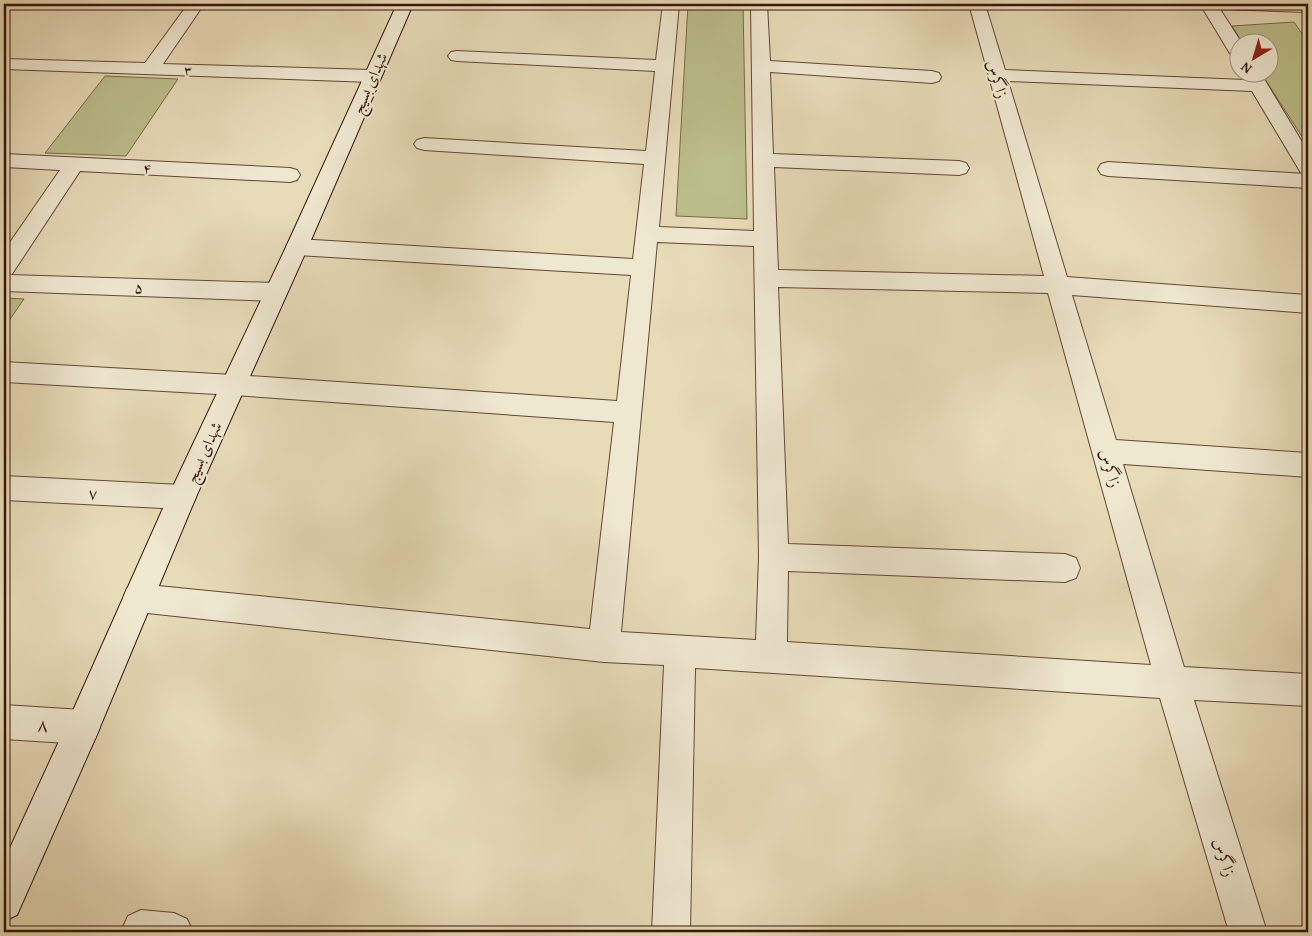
<svg xmlns="http://www.w3.org/2000/svg" width="1312" height="936" font-family="'Gentium Book Plus',Amiri,serif">
<rect width="100%" height="100%" fill="#e7dbb8"/>
<filter id="stains"><feTurbulence type="fractalNoise" baseFrequency=".004" numOctaves="4"/><feColorMatrix values="0 0 0 0 .2 0 0 0 0 .09 0 0 0 0 .02 0 0 0 .5 -.17"/></filter>
<radialGradient id="worn" r=".72"><stop offset=".6" stop-color="#630" stop-opacity="0"/><stop offset="1" stop-color="#630" stop-opacity=".3"/></radialGradient>
<path fill="#bbbe8b" stroke="#796a49" d="M688,4h55l4,215 -71,-3z
M1294,22l14,20v104l-47,-73 9,-1v-30h-28l-10,-16z
M105,76l73,3 -52,77 -81,-3z
M4,298l20,1 -20,29z"/>
<g fill="none" stroke-linecap="round" stroke-linejoin="round">
<defs>
<path id="street" d="M188,4h16l-41,60 209,6 7,2 2,4 -2,4 -7,2 -368,-13v-10l141,4z
M663,4h16l-20,223 95,4 -3,-227h16l3,57 162,10 7,2 2,4 -2,4 -7,2 -162,-11 3,82 186,7 7,2 3,5 -3,5 -7,2 -185,-8 4,103 266,6 -75,-272h16l20,66 240,10 -4,-8h19l48,80v36l-200,-12 -7,-2 -3,-5 3,-5 7,-2 198,12 -5,-1 -49,-82 -244,-10 59,196 241,18v18l-236,-18 44,145 192,13v24l-185,-13 61,203 124,7v32l-114,-6 73,232h-38l-69,-234 -465,-30 -5,264h-38l12,-267 -60,-3 -466,-50 -11,-4 -4,-10 4,-10 11,-4 452,45 24,-207 -380,-27 -230,-13v-20l230,13 383,26 14,-126 -334,-20 -8,-2 -3,-6 3,-6 8,-2 336,20 11,-95 -220,-14 -7,-2 -3,-4 3,-4 7,-2 222,13 9,-80 -198,-10 -6,-1 -3,-4 3,-4 6,-1 199,9zM657,242l97,4 5,311 -3,83 -135,-8zM778,287l270,6 103,372 -364,-23 1,-71 277,11 11,-4 4,-10 -4,-10 -11,-4 -277,-10z
M1200,4h108v8l-88,-3 21,33 -1,19 -6,-1z
M4,154l286,14 7,2 3,5 -3,5 -7,2 -210,-11 -68,103 -3,1 266,8 8,3 4,6 -4,6 -8,3 -271,-10v-40l56,-81 -56,-3z
M4,476l178,9 10,3 4,9 -4,9 -10,3 -178,-9z
M4,705l79,5 12,5 5,12 -5,12 -12,5 -79,-5z
M141,910l33,3 13,6 6,13h-70l-1,-3 6,-13z"/>
<path id="secondary" d="M397,4h16l-105,243 -112,250 -101,242 -78,176 -13,6v-60l67,-146 97,-218 118,-250z"/>
</defs>
<use href="#street" stroke="#634733" stroke-width="2"/>
<use href="#secondary" stroke="#371607" stroke-width="2"/>
<use href="#street" fill="#efe8d1" fill-rule="evenodd"/>
<use href="#secondary" fill="#efe8d1" fill-rule="evenodd"/>
</g>
<g text-anchor="middle" stroke-width="4" stroke-linejoin="round" paint-order="stroke">
<g font-size="14" fill="#371607" stroke="#efe8d1">
<text transform="translate(188 70) rotate(2)" y="5">۳</text>
<text transform="translate(147 168) rotate(3)" y="5">۴</text>
</g>
<g font-size="16" fill="#371607" stroke="#efe8d1">
<text transform="translate(998 79) rotate(74)" y="6">زاگرس</text>
<text transform="translate(369 83) rotate(-66)" y="6">شهدای بسیج</text>
<text transform="translate(139 287) rotate(2)" y="6">۵</text>
<text transform="translate(203 452) rotate(-65)" y="6">شهدای بسیج</text>
<text transform="translate(1111 468) rotate(74)" y="6">زاگرس</text>
<text transform="translate(93 493) rotate(3)" y="6">۷</text>
<text transform="translate(1225 857) rotate(73)" y="6">زاگرس</text>
</g>
<g font-size="19" fill="#371607" stroke="#efe8d1">
<text transform="translate(43 724) rotate(3)" y="7">۸</text>
</g>
</g>
<rect width="1312" height="936" fill="none" stroke="#e7dbb8" stroke-width="20"/>
<rect x="5" y="5" width="1302" height="926" fill="none" stroke="#371607" stroke-width="2.5"/>
<rect x="10" y="10" width="1292" height="916" fill="none" stroke="#371607"/>
<g transform="translate(1254 58) rotate(218)"><circle r="24" fill="#efe8d1" stroke="#a59480"/>
<path d="M0-4L9 19L0 12L-9 19Z" fill="#8f2418"/>
<text y="-8" font-size="14" font-weight="bold" text-anchor="middle" fill="#371607">N</text>
</g>
<rect width="100%" height="100%" filter="url(#stains)"/>
<rect width="100%" height="100%" fill="url(#worn)"/>
</svg>
